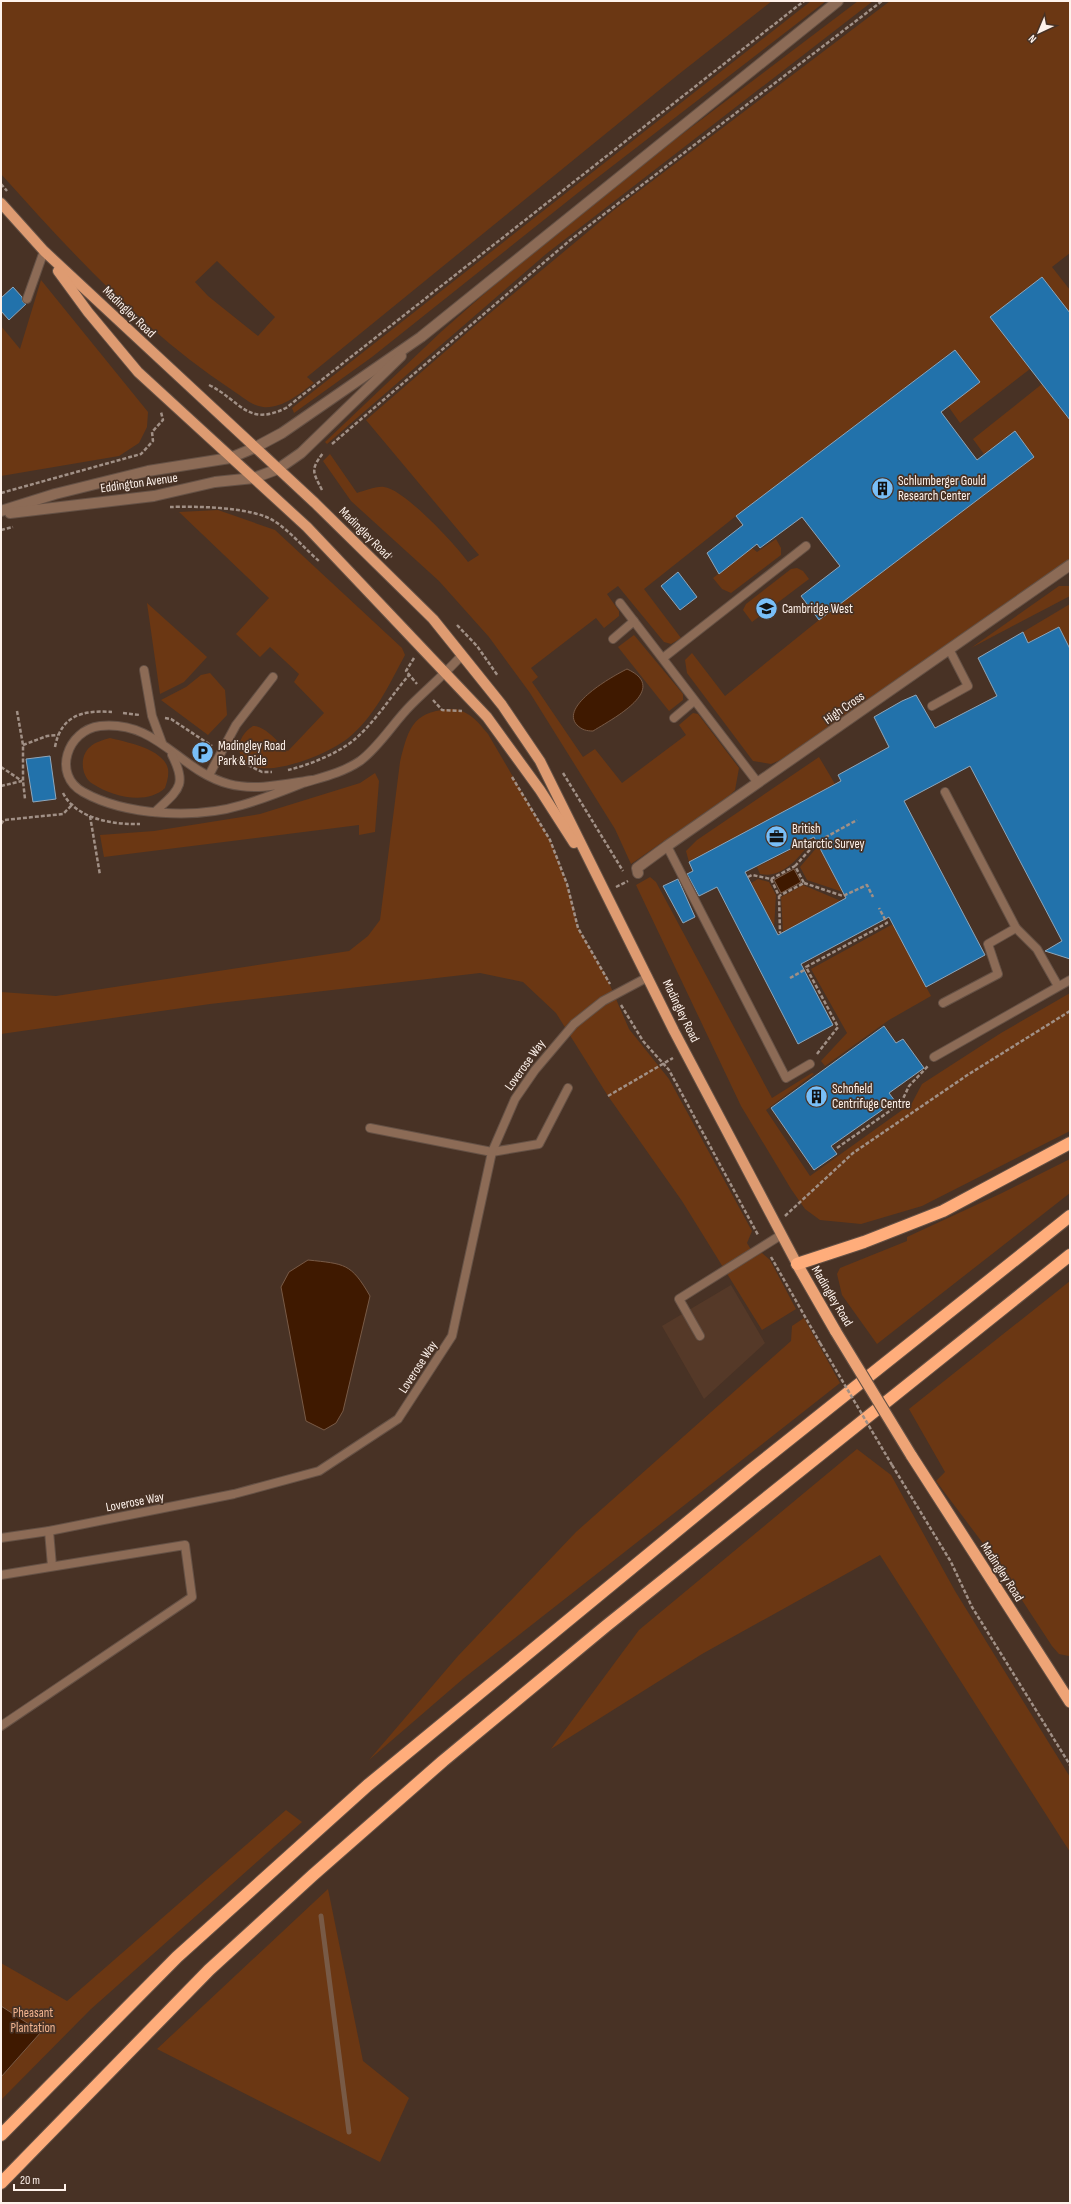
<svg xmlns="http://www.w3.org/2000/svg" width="1071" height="2204" viewBox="0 0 1071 2204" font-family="'Sofia Sans Condensed',sans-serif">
	<rect width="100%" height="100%" fill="#483225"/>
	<path fill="#553928" d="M731,1285L765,1343L704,1399L662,1326Z"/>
	<g fill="#6b3713" fill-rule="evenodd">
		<path d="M1,1H772L679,74L307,377L314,383C299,394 282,409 263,407C252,406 240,395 232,390C144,332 71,252 1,174ZM217,261L275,317L258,336L208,296L195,282Z"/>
		<path d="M811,1H826L584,188L372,357L294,413L292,408Z"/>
		<path d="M858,1H873L546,254L327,444L325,442L442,331L566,222Z"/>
		<path d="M890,1H1070V253L1052,267L1070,290V313L1042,277L991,317L1030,369L960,423L948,406L979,382L954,350L736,516L644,589L681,638L671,644L664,642L618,586L607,594L619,611V616L604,628L596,618L531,668L538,677L532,682L583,757L595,749L622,783L686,735L679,725L693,713L698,714L739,768L735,790L730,795L631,864L615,829L530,693L489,637L439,581L351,501L323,461L330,454L357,493C364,491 376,486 384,487C404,489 456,545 468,562L479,555L366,420L477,324L614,210Z"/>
		<path d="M41,280L148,412L147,427L139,443L119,456L1,476V326L20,349Z"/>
		<path d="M1042,384L1070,420V559L785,758L771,764L753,761L687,673L685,660L692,653L725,696L819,620L1034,457L1015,431L984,454L973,439Z"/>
		<path d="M218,510L275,530L402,648L405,655C389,685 374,718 347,739C329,753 284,771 261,768C235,766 232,739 253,726C266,726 278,743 288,751L324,713L294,682L299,674L270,647L260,657L236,634L269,598L179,512Z"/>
		<path d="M776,539L781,548V555L731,593L722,589L713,578L752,548L757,552Z"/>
		<path d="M797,568L803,571L809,579L752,622L743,610L746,604L791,569Z"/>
		<path d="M1059,586H1070V596L971,648Z"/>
		<path d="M147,603L207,657L184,682L160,694Z"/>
		<path d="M1070,604V649L1059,627L1028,643L1023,632Z"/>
		<path d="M634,635L683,694V700L669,711L618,647Z"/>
		<path d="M210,673L225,690L227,715L208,735L161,700L186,687L201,675Z"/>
		<path d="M456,709C471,713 478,722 488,734L550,840L567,884L578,928L606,976L629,1029L669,1079L752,1231L747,1243L753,1253H762L770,1260L796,1309L762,1330L682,1201L608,1096L556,1013L523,982L480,973L210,1004L1,1034V992L56,996L349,951L368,936L380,920L400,762C409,725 414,710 456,709Z"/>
		<path d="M110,738C126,742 164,749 168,769C169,775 167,782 165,788C147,805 113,797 93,784C81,777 79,756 90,747C95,742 103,740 110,738Z"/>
		<path d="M819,757L835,784L689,862L686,851L697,840Z"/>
		<path d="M375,773L379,781L375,832L359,835V825L104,857L100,835L154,831L260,814L360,783Z"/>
		<path d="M815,837C801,854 785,879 760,874L757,867Z"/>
		<path d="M818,846L843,892L807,880L800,867Z"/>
		<path d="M650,877L656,882L772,1098L812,1073L814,1074L766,1110L810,1176L912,1103L922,1084L1001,1033L1070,993V1131L922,1206L861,1224L820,1220L805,1209L791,1189L741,1106L636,885Z"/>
		<path d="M758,879L769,882L776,895L774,928L751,883Z"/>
		<path d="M803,885L841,901L783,932L781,897Z"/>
		<path d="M893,924L931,996L889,1020L825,1066L821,1061L847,1033L811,969Z"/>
		<path d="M1070,1159V1193L877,1344L842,1295L837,1274L840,1268L907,1241V1237L1002,1193Z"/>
		<path d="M1070,1281V1656H1069L1059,1654L1052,1646L997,1562L936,1481L945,1472L909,1409Z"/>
		<path d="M804,1318L840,1383L464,1678L369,1760L458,1656L576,1532L791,1341L792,1326Z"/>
		<path d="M857,1449L891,1475L955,1591L1070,1777V1852L880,1555L702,1654L551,1749L639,1630Z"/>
		<path d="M286,1810L302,1822L91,2009L1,2100V1963L67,2001Z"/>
		<path d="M328,1889L363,2061L409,2098L380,2162L157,2049Z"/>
	</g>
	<g fill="#3f1900" stroke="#785a46">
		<path d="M627,669C671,689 612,719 593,731C587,731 582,730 577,725C559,706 613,676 627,669Z"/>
		<path d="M794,869L801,882L781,893L774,880Z"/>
		<path d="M308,1260C345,1264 351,1263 370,1296L343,1411L336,1423L324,1430L306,1421L281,1287L289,1272Z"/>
		<path d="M1,2006L41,2032L1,2077Z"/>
	</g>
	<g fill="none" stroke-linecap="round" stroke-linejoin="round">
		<path stroke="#785a46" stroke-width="5" d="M321,1916L349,2132"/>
	</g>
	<g fill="#2272ab" stroke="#8fa6ba" fill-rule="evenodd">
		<path d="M1042,277L1070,313V420L990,317Z"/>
		<path d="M13,287L22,297L23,302L26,304L9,320L1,311V298Z"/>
		<path d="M955,350L980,382L941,412L977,460L1015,431L1034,457L819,620L801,596L840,566L802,517L760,548L757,544L719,574L707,553L743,525L736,516Z"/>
		<path d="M678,572L697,597L680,610L661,586Z"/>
		<path d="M1059,627L1070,649V959L1045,951L1062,941L970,766L904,801L985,955L926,987L889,917L801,964L833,1025L798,1044L717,887L699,896L687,874L693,871L689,862L841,781L838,775L889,747L874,717L902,701L916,695L935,728L997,696L978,658L1023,632L1028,643ZM814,837L846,898L778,935L745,872Z"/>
		<path d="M50,756L56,799L33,802L26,759Z"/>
		<path d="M678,879L695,917L683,923L663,886Z"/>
		<path d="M884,1026L896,1043L903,1039L924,1068L889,1093L895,1101L831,1146L837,1154L814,1170L771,1108Z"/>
	</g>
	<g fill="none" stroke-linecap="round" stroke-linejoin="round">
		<defs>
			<g id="service">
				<path d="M27,299L44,251"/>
				<path d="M620,603L758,783"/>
				<path d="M613,639L634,621"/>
				<path d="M663,658L806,546"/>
				<path d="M144,670L152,716L162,743"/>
				<path d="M932,706L968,686L949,649"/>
				<path d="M674,718L694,701"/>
				<path d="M209,775L236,725L273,677"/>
				<path d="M312,780C285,784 255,791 229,784C179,771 158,720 100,726C67,730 52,775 83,792C126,816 196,819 242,805C263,799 283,791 303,783C323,777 342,773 360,761C380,746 393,723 411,705C428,688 446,673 462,655"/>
				<path d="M945,792L1016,928L1037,949L1058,986"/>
				<path d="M155,812C178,790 188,786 172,755"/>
				<path d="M667,846L786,1078L810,1064"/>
				<path d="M943,1003L998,974L988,944L1016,928"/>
				<path d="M934,1057L1070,980"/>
				<path d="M370,1128L492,1152L539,1144L568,1088"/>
				<path d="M700,1336L679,1299L781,1235"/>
				<path d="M49,1531L52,1566"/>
				<path d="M1,1538L49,1531L234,1494L319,1471L398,1419L452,1336L492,1152L515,1099L535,1070L574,1024L603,1001L648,977"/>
				<path d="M1,1575L185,1545L192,1597L1,1726"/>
			</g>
			<g id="minor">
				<path d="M1,511L55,494L148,471L230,458L254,448L282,433L421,337L838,1"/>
				<path d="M10,513L154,496L215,482L254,478L278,469L301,453L401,356"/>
				<path d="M638,873L637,868L667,846L1070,565"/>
			</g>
			<g id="primary">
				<path d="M1,203L44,251L315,503L433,619L502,705L540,761L674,1031L797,1264"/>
				<path d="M58,271L88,312L138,372L307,527L487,717L540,790L574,843"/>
			</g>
			<g id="trunk">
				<path d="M797,1264L836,1332"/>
				<path d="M911,1455L1070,1702"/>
			</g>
			<g id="motorway">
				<path d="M797,1264L864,1242L943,1211L1070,1143"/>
				<path d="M1,2135L177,1957L368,1785L751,1470L1070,1216"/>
				<path d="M1,2183L209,1970L313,1875L443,1761L606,1626L1070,1255"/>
			</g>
		</defs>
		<use href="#service" stroke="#655145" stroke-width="10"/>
		<use href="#minor" stroke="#655145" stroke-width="12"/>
		<use href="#primary" stroke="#655145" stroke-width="12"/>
		<use href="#trunk" stroke="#655145" stroke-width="13"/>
		<use href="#motorway" stroke="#655145" stroke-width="14"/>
		<g stroke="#a19086" stroke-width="2.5" stroke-dasharray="4 2" stroke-linecap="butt">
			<path d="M1,184L7,191"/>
			<path d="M209,385C241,401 247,427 286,408L804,1"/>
			<path d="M332,444L569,241L882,1"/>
			<path d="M322,490C313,472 310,470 323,453"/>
			<path d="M1,493L141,454L153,441L152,432L163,420L161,412"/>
			<path d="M170,507C196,506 253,507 274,521C289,530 306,550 320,562"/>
			<path d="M1,530L13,527"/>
			<path d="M382,548L392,557"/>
			<path d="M457,625L477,646L498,676"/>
			<path d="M414,658L406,671L417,684"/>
			<path d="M433,700L442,710L462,711"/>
			<path d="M17,711L23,745V781L25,799"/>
			<path d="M123,713L140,715"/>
			<path d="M165,718L171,719L212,746"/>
			<path d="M23,745L47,736L58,735"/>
			<path d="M55,747C61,715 83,710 112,712"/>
			<path d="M232,757L262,772H272"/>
			<path d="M1,767L22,781"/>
			<path d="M288,770C309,765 339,753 355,739C376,721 391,696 409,675"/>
			<path d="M563,773L623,871"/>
			<path d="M512,777L550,840L567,884L578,928L610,984"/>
			<path d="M1,786L22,781"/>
			<path d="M63,793C76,819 114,825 140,824"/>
			<path d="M90,816L100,875"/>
			<path d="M1,824L4,820L63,814L73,804"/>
			<path d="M795,866L817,842L857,820"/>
			<path d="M748,877L752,875L771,879L779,896L780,933"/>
			<path d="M771,879L795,866L804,883L779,896"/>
			<path d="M804,883L843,896L867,885L873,897"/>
			<path d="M616,887L628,881"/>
			<path d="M790,978L806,969"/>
			<path d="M621,1005L643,1041L669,1070L758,1235"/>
			<path d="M817,1054L838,1027L806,967L887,923L879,908"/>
			<path d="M608,1096L673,1058"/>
			<path d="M837,1148L901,1103L909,1086L928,1066"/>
			<path d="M785,1216L853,1153L969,1074L1070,1011"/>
			<path d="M771,1257L820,1343"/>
			<path d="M892,1465L951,1562L972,1607L1070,1765"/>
		</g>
		<use href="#service" stroke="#8c6b56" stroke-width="8"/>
		<use href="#minor" stroke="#8c6b56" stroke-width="10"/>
		<use href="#primary" stroke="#de9b71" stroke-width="10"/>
		<use href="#trunk" stroke="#eea476" stroke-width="11"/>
		<use href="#motorway" stroke="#ffad7b" stroke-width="12"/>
		<defs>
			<path id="trunk-bridge" d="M836,1332L911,1455"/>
		</defs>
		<use href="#trunk-bridge" stroke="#655145" stroke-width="13" stroke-linecap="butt"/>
		<path stroke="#a19086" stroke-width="2.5" stroke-dasharray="4 2" stroke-linecap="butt" d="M820,1343L892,1465"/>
		<use href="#trunk-bridge" stroke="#eea476" stroke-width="11"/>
	</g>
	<defs>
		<symbol id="building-disc" viewBox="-11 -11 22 22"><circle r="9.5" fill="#79bff8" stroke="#483225"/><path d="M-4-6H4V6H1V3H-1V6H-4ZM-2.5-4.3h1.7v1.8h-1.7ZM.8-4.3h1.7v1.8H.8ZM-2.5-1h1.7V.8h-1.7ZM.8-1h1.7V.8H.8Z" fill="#111"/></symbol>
		<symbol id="university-disc" viewBox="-11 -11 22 22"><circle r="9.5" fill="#79bff8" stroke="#483225"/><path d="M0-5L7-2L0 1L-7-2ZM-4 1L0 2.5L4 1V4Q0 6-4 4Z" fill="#111"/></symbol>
		<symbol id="parking-disc" viewBox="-11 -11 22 22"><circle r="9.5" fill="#79bff8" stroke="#483225"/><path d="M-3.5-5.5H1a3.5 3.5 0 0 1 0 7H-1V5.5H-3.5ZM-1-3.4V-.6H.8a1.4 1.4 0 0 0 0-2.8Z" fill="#111"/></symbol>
		<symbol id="office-disc" viewBox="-11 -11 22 22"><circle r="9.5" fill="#79bff8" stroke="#483225"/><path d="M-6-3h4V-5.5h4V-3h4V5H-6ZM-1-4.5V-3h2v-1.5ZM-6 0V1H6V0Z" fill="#111"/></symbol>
	</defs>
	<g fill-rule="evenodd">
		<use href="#building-disc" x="870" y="476" width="25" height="25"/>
		<use href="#university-disc" x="754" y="596" width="25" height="25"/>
		<use href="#parking-disc" x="190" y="740" width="25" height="25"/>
		<use href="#office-disc" x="764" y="824" width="25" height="25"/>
		<use href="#building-disc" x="804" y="1084" width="25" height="25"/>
	</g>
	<g text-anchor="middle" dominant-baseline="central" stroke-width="3.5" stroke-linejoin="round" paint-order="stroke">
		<g font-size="13" fill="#fef2eb" stroke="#483225">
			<text transform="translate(129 312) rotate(44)">Madingley Road</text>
			<text transform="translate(139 483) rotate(-8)">Eddington Avenue</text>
			<text transform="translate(365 533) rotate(45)">Madingley Road</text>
			<text transform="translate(844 708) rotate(-35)">High Cross</text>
			<text transform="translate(681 1011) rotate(64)">Madingley Road</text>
			<text transform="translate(525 1065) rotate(-54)">Loverose Way</text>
			<text transform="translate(832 1296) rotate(59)">Madingley Road</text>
			<text transform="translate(418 1367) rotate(-57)">Loverose Way</text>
			<text transform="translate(135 1502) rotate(-11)">Loverose Way</text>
			<text transform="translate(1002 1572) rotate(57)">Madingley Road</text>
		</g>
		<g font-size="13" fill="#fef2eb" stroke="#483225" text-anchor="start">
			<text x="898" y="481">Schlumberger Gould<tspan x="898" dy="15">Research Center</tspan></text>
			<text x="782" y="609">Cambridge West</text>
			<text x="218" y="746">Madingley Road<tspan x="218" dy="15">Park &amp; Ride</tspan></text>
			<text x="792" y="829">British<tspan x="792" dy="15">Antarctic Survey</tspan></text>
			<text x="832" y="1089">Schofield<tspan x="832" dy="15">Centrifuge Centre</tspan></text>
		</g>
		<g font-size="13" fill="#f3b590" stroke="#483225">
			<text x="33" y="2013">Pheasant<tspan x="33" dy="15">Plantation</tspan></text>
		</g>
	</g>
	<rect width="1071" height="2204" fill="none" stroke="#fef2eb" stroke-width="4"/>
	<g transform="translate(1039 32) rotate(224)" stroke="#483225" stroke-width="3" paint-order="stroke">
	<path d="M0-3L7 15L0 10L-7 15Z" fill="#fef2eb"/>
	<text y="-6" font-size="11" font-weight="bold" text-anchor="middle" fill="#fef2eb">N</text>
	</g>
	<path d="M14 2184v6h51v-6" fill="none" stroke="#fef2eb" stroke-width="2"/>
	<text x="20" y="2184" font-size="12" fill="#fef2eb" stroke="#483225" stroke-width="3" paint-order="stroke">20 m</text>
</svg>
